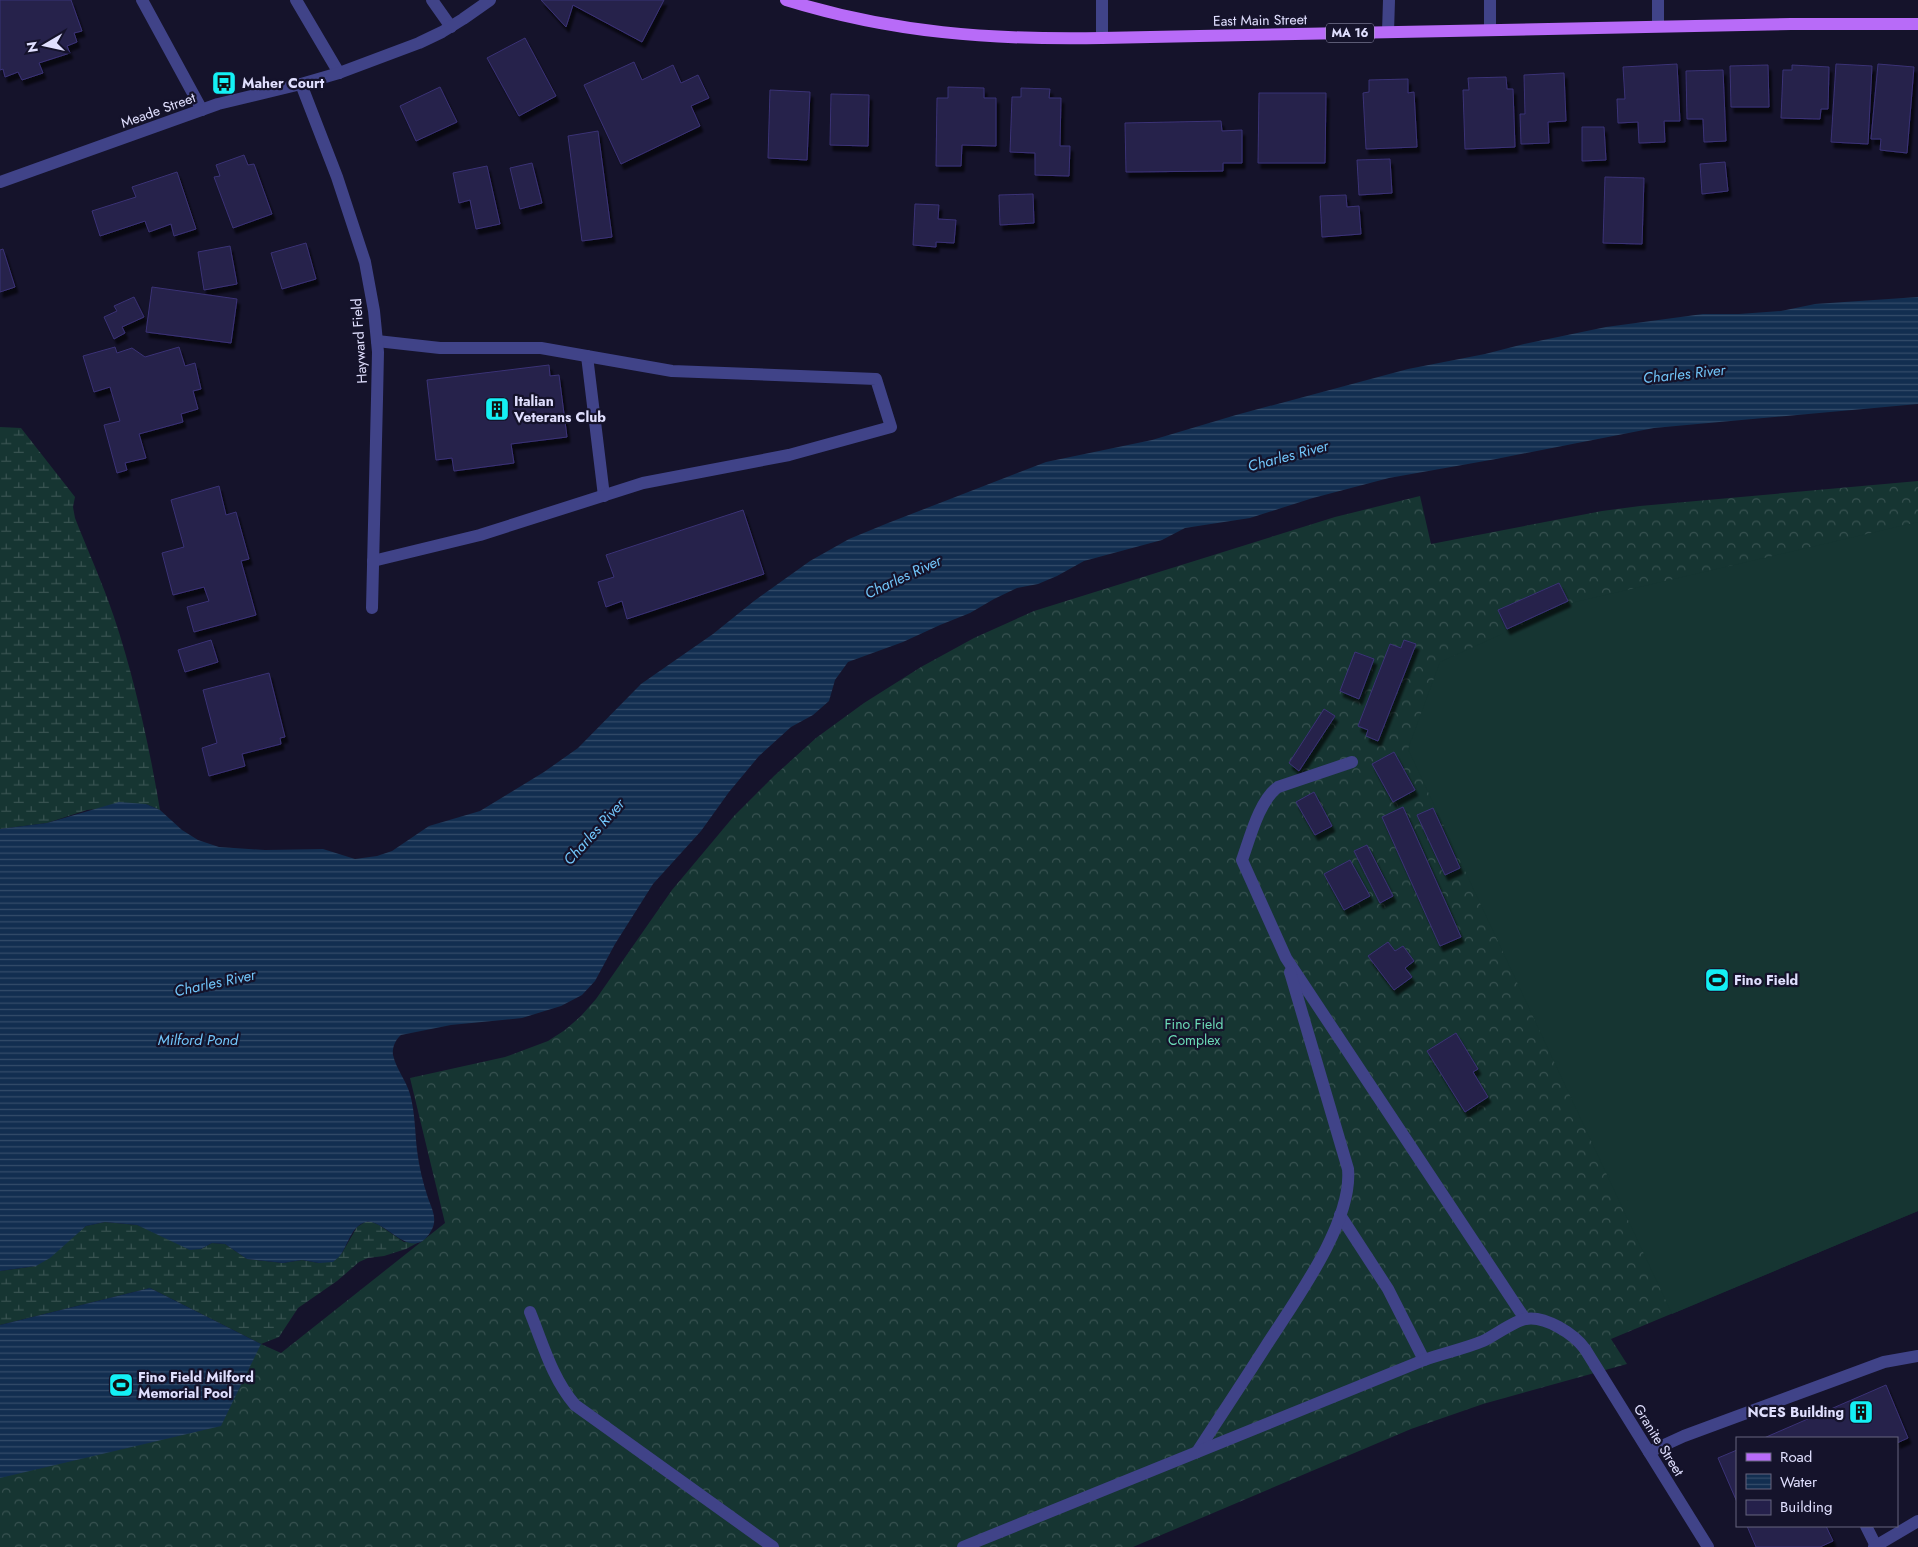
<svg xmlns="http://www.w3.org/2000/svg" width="1918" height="1547" viewBox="0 0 1918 1547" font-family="Jost,sans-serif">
	<defs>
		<pattern id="forest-crowns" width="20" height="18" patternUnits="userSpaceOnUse" patternTransform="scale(1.25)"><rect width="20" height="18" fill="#163532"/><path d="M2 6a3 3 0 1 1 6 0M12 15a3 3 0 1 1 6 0" fill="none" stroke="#385251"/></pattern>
		<pattern id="wetland-marsh" width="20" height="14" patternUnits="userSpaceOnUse" patternTransform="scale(1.25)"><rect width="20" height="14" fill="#163532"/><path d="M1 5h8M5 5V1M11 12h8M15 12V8" fill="none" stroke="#385251"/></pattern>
		<pattern id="water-rules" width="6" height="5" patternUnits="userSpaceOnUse" patternTransform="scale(1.25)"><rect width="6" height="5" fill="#122e50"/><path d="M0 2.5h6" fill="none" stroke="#344c6a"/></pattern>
		<filter id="shadow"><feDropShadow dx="3" dy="5.5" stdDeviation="1" flood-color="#0009"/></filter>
	</defs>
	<rect width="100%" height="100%" fill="#15132b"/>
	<path fill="url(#forest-crowns)" d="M1918,481V1211L1611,1339L1627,1364L1483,1404L1411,1429L1133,1547H0V1325L261,1344L281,1353L445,1223L410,1078L505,1057L548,1041L565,1030L581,1016L596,999L672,890L734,816L774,776L816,738L864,703L921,667L974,638L1034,611L1335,517L1420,496L1431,544L1602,511L1640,506Z"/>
	<g fill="url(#wetland-marsh)">
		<path d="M0,427L21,428L75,497L73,507L75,518C88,551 103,584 114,617C135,680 149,745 160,810L146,804L87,810L47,823L0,829Z"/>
		<path d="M105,1222L137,1225L201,1249L212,1243L225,1244L247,1259L283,1263L302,1260L319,1263L342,1253L357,1227L365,1222H372L379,1225L404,1242L421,1241L406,1249L384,1256L368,1258L359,1262L337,1281L298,1308L279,1337L261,1344L150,1288L0,1325V1271L36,1266L86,1226Z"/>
	</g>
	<path fill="#163532" d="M1918,522V1211L1672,1314L1408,749L1440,662L1571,603Z"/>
	<g fill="url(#water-rules)">
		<path d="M1918,297V404L1654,428L1496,459L1389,478L1313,498L1250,518L1185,528L1162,540L1084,561L1057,576L1038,584L1017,588L994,599L970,613L940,625L903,642L848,662L835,680L829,701L813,715L791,727L759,756L729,792L701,831L653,884L615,944L595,981L582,995L561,1006L522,1018L451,1025L401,1035C395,1040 392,1048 393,1055C396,1069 406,1080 410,1094C415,1112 415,1132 417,1150C419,1167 423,1183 428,1198C432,1209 438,1220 431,1231C412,1265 385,1218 366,1222C353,1225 349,1241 343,1251C341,1255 337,1259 333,1262L319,1263L302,1260L283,1263L247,1259L225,1244L212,1243L201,1249L190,1250L137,1225L105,1222L86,1226L50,1258L36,1266L0,1271V829L47,823L119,802L146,804L160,810L182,830L198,840L219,847L265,850L323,849L355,859L377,856L392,851L429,826L480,811L544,772L578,748L641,684L713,634L754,601L810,561L849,539L888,523L1046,462L1152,440L1236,415L1408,369L1485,354L1524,344L1606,327L1703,314H1739L1781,311L1815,304Z"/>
		<path d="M150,1288L261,1344L221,1426L0,1478V1325Z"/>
	</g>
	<g fill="#25204b" stroke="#3b3376" filter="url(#shadow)">
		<path d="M0,0H71L82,31L74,33L77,42L67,46L70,53L39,63L43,73L22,80L18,72L5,77L3,69L0,70Z"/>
		<path d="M541,0H664L642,42L573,5L566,27Z"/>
		<path d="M525,38L556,96L519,116L487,58Z"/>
		<path d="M634,62L642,80L673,65L681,83L698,75L709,98L691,106L700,126L621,164L584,85Z"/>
		<path d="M1677,64L1680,121H1664L1665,142L1639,143L1638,122L1618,123L1617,99H1625L1623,67Z"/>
		<path d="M1836,64L1872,66L1868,144L1831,142Z"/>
		<path d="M1878,64L1914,67L1907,153L1880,150L1881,139H1871Z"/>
		<path d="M1768,65L1769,107H1731L1730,66Z"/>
		<path d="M1792,65L1829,67L1828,109H1821L1820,119L1781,118L1783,70H1792Z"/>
		<path d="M1723,70L1726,141L1704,142L1703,119H1687L1686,71Z"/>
		<path d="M1564,73L1566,121L1548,122L1549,143L1521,144L1520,114H1525L1524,75Z"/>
		<path d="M1506,77L1507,89H1513L1515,147L1465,149L1463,90H1469L1468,78Z"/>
		<path d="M1408,79V93L1414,92L1417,147L1366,149L1363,93L1369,92V80Z"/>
		<path d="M440,87L457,122L416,141L400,106Z"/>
		<path d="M948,87L984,88V98H996V146L962,145L961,166H936L937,98H948Z"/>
		<path d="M1021,88L1050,89L1049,98H1061L1060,146H1070L1069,176L1035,175V153L1010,152L1012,97H1021Z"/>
		<path d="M770,90L810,92L807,160L768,158Z"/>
		<path d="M1259,93H1326L1325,163H1258Z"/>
		<path d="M831,94L869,95L868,146L830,145Z"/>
		<path d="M1221,121L1222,131L1242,130V163H1223V171L1126,172L1125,123Z"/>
		<path d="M1582,127H1604L1606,160L1582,161Z"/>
		<path d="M598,131L612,237L582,241L568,136Z"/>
		<path d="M244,155L248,165L254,164L272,214L233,228L214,177L220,176L216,165Z"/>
		<path d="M1390,159L1392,193L1359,195L1357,160Z"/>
		<path d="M1725,162L1728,191L1702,194L1700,164Z"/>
		<path d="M532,163L542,203L520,209L510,168Z"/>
		<path d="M487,166L500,224L476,229L470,200L459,203L453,173Z"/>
		<path d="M177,172L196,229L174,236L171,224L149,232L145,221L100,236L92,211L136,197L132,187Z"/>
		<path d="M1605,177L1644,178L1642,244L1603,243Z"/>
		<path d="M1033,194L1034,223L1000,225L999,195Z"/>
		<path d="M1346,195L1347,207L1359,206L1361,234L1322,237L1320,196Z"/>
		<path d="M915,204L939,205L938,219L956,220L954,243L936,242V247L913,245Z"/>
		<path d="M306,243L316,279L282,289L271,253Z"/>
		<path d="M230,246L237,284L204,290L198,252Z"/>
		<path d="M3,249L15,287L0,292V250Z"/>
		<path d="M152,287L237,299L231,343L146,332Z"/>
		<path d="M134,297L144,317L122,327L125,333L114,339L104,317L117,311L114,306Z"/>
		<path d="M115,347L117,353L132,348L145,357L179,347L185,366L195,363L201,389L193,391L198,409L181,414L183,422L139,434L146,458L125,463L127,470L117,473L104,425L120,421L110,387L94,392L83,356Z"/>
		<path d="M549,365L550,376L559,375L567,437L511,444L514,463L454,471L452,458L436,460L427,380Z"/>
		<path d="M219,486L226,515L236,512L249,559L241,561L256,615L194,632L187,607L209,601L204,587L173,595L162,553L184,547L171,500Z"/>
		<path d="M743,510L764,574L627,619L622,601L606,607L598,582L614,577L606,555Z"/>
		<path d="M1559,583L1568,601L1507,629L1498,610Z"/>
		<path d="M211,640L218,662L185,672L178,650Z"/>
		<path d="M1404,640L1416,644L1378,741L1366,736L1368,730L1358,726L1390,644L1401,648Z"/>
		<path d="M1355,652L1374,659L1359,699L1340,691Z"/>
		<path d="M269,673L285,737L280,738L281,744L242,754L245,766L209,776L202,748L217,743L203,690Z"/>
		<path d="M1324,709L1335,716L1299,771L1289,763Z"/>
		<path d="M1394,752L1415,790L1393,802L1372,764Z"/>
		<path d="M1314,792L1332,826L1315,835L1296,802Z"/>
		<path d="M1403,807L1461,937L1440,946L1382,817Z"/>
		<path d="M1433,808L1460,868L1445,875L1417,815Z"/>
		<path d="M1367,845L1393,896L1380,903L1354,851Z"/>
		<path d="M1350,860L1370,896L1344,910L1324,874Z"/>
		<path d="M1388,942L1395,951L1403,946L1414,961L1405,968L1412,977L1394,990L1368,956Z"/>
		<path d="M1456,1033L1478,1069L1473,1072L1488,1097L1465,1112L1427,1051Z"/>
		<path d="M1886,1385L1908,1438L1897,1443V1438H1764Z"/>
		<path d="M1737,1450V1502L1718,1458Z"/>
		<path d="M1747,1526H1826L1833,1541L1820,1547H1756Z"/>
	</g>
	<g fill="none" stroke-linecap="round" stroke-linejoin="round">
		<g stroke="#404388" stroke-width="12">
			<path d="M296,0L339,73"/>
			<path d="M432,0L451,27"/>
			<path d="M1490,0V30"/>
			<path d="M1388,32L1389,0"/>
			<path d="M587,356L604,496"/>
			<path d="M373,561L480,535L643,483L789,455L891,427L876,379L672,371L541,348H440L377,341"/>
			<path d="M1352,762L1278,787C1259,801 1250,838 1242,860L1286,958L1525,1319"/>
			<path d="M1340,1215L1388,1289L1424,1360"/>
			<path d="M530,1312C543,1344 552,1378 575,1405L773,1547"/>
			<path d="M1197,1452C1220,1417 1243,1382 1266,1346C1294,1302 1353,1223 1348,1169L1290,972"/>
			<path d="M1649,1452L1684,1436L1884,1362L1918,1356"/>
			<path d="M1866,1526L1876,1546"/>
			<path d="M963,1547L1424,1360C1443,1353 1464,1349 1483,1341C1494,1336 1514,1321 1525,1319C1545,1315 1574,1334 1585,1349"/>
			<path d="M1874,1547L1918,1521"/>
		</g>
		<g stroke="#404388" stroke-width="12">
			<path d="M142,0L202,110"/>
			<path d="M1102,0V38"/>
			<path d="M1658,26V0"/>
			<path d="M301,84L337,177L365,262L374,311L378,352L377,399L372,608"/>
			<path d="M0,182L218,104L301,84L339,73L419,43L442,32L463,19L490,0"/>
			<path d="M1585,1349L1708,1547"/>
		</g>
		<path stroke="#b86bf8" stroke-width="12" d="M786,0C893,33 991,40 1102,38L1791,24H1918"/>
	</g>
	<defs>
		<symbol id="bus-square" viewBox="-11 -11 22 22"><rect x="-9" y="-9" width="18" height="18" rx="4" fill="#14f0f4" stroke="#15132b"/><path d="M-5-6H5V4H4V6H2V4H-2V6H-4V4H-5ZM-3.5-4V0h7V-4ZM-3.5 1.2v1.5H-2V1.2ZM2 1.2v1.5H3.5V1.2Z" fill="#111"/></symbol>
		<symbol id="building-square" viewBox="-11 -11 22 22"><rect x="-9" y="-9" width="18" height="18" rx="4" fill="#14f0f4" stroke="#15132b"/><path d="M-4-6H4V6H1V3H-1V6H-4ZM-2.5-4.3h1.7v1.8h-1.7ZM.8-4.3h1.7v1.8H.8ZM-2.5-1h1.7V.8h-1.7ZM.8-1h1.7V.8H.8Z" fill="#111"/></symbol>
		<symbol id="stadium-square" viewBox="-11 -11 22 22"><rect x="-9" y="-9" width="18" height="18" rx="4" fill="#14f0f4" stroke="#15132b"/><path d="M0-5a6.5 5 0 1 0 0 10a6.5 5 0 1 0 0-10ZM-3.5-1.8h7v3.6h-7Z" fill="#111"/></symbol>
	</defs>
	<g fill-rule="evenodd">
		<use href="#bus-square" x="210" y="69" width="28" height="28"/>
		<use href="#building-square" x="483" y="395" width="28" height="28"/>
		<use href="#stadium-square" x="1703" y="966" width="28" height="28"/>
		<use href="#stadium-square" x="107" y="1371" width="28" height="28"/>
		<use href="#building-square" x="1847" y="1398" width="28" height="28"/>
	</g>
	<g text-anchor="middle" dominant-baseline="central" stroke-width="4.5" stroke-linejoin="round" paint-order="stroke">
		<rect fill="#15132b" stroke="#a3a2bf" stroke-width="1" x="1326" y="23.5" width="48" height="19" rx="4"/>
		<g font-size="12" font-weight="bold" fill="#e0dffe">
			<text x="1350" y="33">MA 16</text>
		</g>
		<g font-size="14" fill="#e0dffe" stroke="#15132b">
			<text transform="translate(1260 20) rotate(-1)">East Main Street</text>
			<text transform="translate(158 110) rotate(-20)">Meade Street</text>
			<text transform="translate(359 341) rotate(-94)">Hayward Field</text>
			<text transform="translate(1659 1440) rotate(58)">Granite Street</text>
		</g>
		<g font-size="14" font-weight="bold" fill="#e0dffe" stroke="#15132b" text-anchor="start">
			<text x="242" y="83">Maher Court</text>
			<text x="514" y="401">Italian<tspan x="514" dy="16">Veterans Club</tspan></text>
			<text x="1734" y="980">Fino Field</text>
			<text x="138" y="1377">Fino Field Milford<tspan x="138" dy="16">Memorial Pool</tspan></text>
			<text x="1844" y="1412" text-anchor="end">NCES Building</text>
		</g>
		<g font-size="14" fill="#6cdcb7" stroke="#15132b">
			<text x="1194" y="1024">Fino Field<tspan x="1194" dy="16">Complex</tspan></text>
		</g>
		<g font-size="15" font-style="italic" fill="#71c5f9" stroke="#15132b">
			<text transform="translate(1684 374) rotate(-6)">Charles River</text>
			<text transform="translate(1288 456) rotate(-15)">Charles River</text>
			<text transform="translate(903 577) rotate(-25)">Charles River</text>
			<text transform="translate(594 832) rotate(-48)">Charles River</text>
			<text transform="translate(215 983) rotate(-12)">Charles River</text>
			<text x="198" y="1040">Milford Pond</text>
		</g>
	</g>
	<rect x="1736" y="1437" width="162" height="90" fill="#15132b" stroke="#66657f"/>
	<rect x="1746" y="1453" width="25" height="8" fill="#b86bf8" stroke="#66657f"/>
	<text x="1780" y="1462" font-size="15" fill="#e0dffe">Road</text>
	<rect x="1746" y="1474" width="25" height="15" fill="url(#water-rules)" stroke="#66657f"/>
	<text x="1780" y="1487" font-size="15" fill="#e0dffe">Water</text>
	<rect x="1746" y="1500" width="25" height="15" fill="#25204b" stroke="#66657f"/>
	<text x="1780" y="1512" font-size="15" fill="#e0dffe">Building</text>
	<g transform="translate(45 45) rotate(261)" stroke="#15132b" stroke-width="4" paint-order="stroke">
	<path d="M0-4L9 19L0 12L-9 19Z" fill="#e0dffe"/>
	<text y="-8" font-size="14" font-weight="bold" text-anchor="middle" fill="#e0dffe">N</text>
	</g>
</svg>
